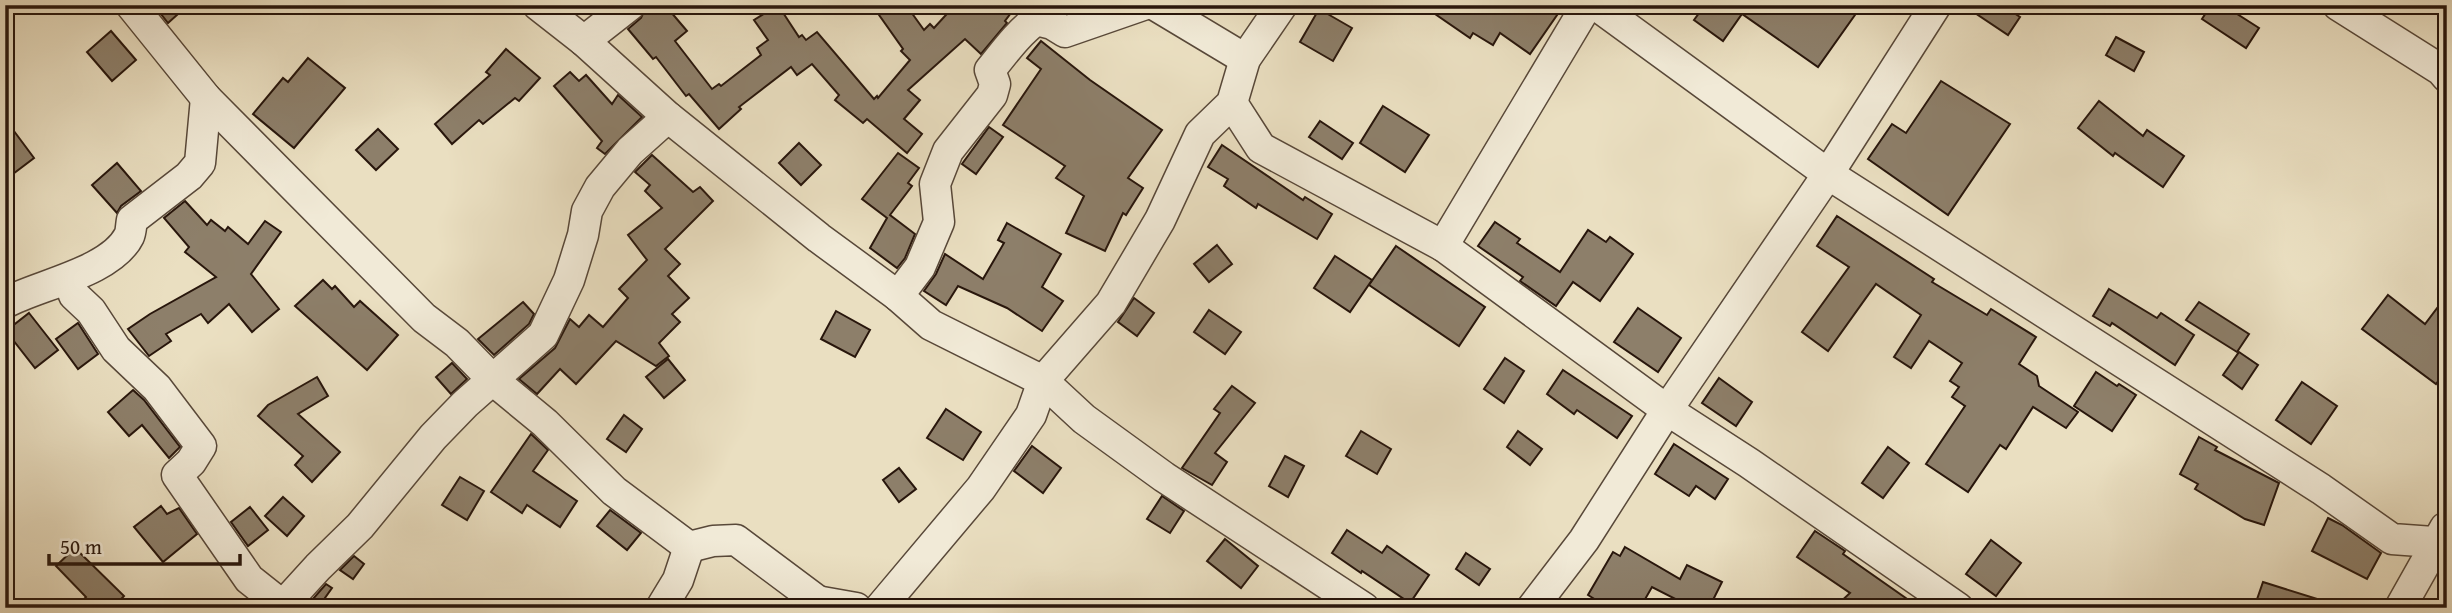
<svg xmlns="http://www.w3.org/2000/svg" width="2452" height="613" viewBox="0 0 2452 613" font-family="'Gentium Book Plus',serif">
	<rect width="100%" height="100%" fill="#eadfc1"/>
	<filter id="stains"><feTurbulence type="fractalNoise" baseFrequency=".00286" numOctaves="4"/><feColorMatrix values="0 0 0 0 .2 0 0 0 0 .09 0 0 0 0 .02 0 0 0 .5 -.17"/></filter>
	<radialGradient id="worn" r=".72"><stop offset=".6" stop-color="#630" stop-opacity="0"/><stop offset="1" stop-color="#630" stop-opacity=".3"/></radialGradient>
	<g fill="#8d7f6a" stroke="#28160c" stroke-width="2">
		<path d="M154,5H188L168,23Z"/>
		<path d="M647,5H665L687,31L675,41L712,89L719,84L721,86L761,55L757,48L768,40L754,20L778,5L799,37L802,35L806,40L817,32L874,99L877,96L878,98L910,60L901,51L903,49L872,5H906L924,30L930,24L934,28L955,5H1017L1005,21L1007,23L981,54L965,39L908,90L920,100L904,119L922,134L907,153L867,119L863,123L835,100L839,95L812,64L797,75L791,67L739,107L741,109L719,129L689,94L686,96L656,57L653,59L628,29L641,18Z"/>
		<path d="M1422,5H1564L1530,54L1500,33L1493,45L1473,33L1470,38Z"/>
		<path d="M1705,5H1862L1818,67L1742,14L1723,41L1694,20Z"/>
		<path d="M1963,5H2002L2020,17L2008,35Z"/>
		<path d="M2211,5H2223L2259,28L2246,48L2202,19Z"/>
		<path d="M1319,9L1352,28L1333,61L1300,42Z"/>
		<path d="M111,31L136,60L112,81L87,52Z"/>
		<path d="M2116,37L2144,52L2134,71L2106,55Z"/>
		<path d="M1041,41L1090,80L1162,130L1128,178L1143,188L1126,215L1123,213L1105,251L1066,233L1084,196L1056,178L1065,166L1003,125L1041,69L1027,58Z"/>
		<path d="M506,49L540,78L519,101L515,98L483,124L479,120L452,144L435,124L490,75L486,72Z"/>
		<path d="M308,58L345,88L294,148L253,114L283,78L288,82Z"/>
		<path d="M570,72L579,81L586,75L612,104L618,95L642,117L605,154L597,148L602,141L554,86Z"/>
		<path d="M1941,81L2010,124L1948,215L1868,159L1892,124L1906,133Z"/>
		<path d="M2099,101L2143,136L2147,130L2184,156L2163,187L2115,153L2113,156L2078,128Z"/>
		<path d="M1383,106L1429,135L1405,172L1360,143Z"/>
		<path d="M5,119L34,158L5,180Z"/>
		<path d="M1320,121L1353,143L1342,159L1309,137Z"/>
		<path d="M989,127L1003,137L976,174L962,164Z"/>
		<path d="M378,129L398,149L376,170L356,150Z"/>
		<path d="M799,143L821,165L801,185L779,163Z"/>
		<path d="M1222,145L1303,200L1305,197L1332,214L1317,239L1258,204L1256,208L1224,186L1228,179L1208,167Z"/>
		<path d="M898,153L919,168L908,183L912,186L890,215L915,234L905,258L897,268L870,248L887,218L862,199Z"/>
		<path d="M652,155L693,192L700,187L713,201L665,249L680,264L668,276L689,298L672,314L680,322L659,343L669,356L656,366L616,341L576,384L560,369L537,394L519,379L555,348L570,319L579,327L589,315L603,327L628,298L619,289L647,260L628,235L662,208L645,191L650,185L635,172Z"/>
		<path d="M117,163L141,191L121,206L117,213L92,185Z"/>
		<path d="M185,201L207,225L211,220L225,231L228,227L248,244L265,221L281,232L251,274L279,309L252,332L229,304L208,323L201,314L166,334L171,341L149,356L128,329L150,314L216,277L185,252L189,247L164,218Z"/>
		<path d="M1837,216L1934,279L1932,282L1987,315L1991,309L2036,337L2019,364L2037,376L2039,386L2078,412L2066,428L2033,407L2006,449L2000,445L1968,492L1926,464L1965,406L1952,397L1959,387L1950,381L1962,363L1929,341L1911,368L1894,357L1921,315L1876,284L1828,351L1802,332L1849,267L1817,246Z"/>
		<path d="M1495,222L1520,239L1517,243L1560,272L1588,230L1606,242L1610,237L1633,254L1600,301L1573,282L1556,306L1520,281L1523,277L1478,246Z"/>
		<path d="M1007,223L1061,254L1042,287L1063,301L1042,331L1007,308L958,286L946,305L924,291L936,274L945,254L983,279L1004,243L998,240Z"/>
		<path d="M1217,245L1232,264L1209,282L1194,264Z"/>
		<path d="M1396,246L1485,307L1459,346L1369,285Z"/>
		<path d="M1335,256L1372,280L1350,312L1314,288Z"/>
		<path d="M323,280L332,289L335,286L354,307L360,301L398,335L367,370L295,306Z"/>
		<path d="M2109,289L2157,318L2161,313L2194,335L2175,365L2112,323L2110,326L2093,316Z"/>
		<path d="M2388,295L2425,324L2447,295V369L2436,384L2362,329Z"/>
		<path d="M1134,298L1154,313L1137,336L1118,322Z"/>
		<path d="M523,302L534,314L529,324L494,355L478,339Z"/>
		<path d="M2199,302L2249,334L2237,352L2186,320Z"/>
		<path d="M1638,308L1681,338L1658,372L1614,342Z"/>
		<path d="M1209,310L1241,332L1225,354L1194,332Z"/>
		<path d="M836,311L870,330L855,357L821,339Z"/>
		<path d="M29,313L58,350L35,368L6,331Z"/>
		<path d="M78,323L98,354L78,369L56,339Z"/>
		<path d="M2239,352L2258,365L2242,389L2223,375Z"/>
		<path d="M1505,358L1524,371L1504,403L1484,389Z"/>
		<path d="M668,359L685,380L664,398L646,377Z"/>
		<path d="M452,363L467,379L451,394L436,377Z"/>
		<path d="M1563,370L1632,416L1617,438L1577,410L1574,414L1547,394Z"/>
		<path d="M2096,372L2117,386L2119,384L2136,395L2112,431L2074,406Z"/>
		<path d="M317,377L328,396L298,414L340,452L312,482L295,465L303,456L258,416L268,405Z"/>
		<path d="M1719,378L1752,402L1736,426L1702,403Z"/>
		<path d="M2302,382L2337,406L2311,444L2276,420Z"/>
		<path d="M1232,386L1255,403L1215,453L1227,462L1212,485L1182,468L1220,413L1214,409Z"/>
		<path d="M133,390L144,400L180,447L169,458L142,425L129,436L108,412Z"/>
		<path d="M946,409L981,432L963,460L927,438Z"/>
		<path d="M624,415L642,429L626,452L607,439Z"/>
		<path d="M1361,431L1391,449L1377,474L1346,456Z"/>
		<path d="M1518,431L1542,449L1530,465L1507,447Z"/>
		<path d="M531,434L548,450L533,471L577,501L560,527L527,505L522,513L491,492Z"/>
		<path d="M2199,437L2217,447L2215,450L2279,483L2264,525L2245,519L2195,489L2198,484L2180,474Z"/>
		<path d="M1674,444L1728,479L1715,499L1696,486L1689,496L1655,474Z"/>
		<path d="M1032,446L1061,468L1043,493L1014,471Z"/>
		<path d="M1888,447L1909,463L1883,498L1862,483Z"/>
		<path d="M1285,456L1304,466L1288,497L1269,486Z"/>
		<path d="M899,468L916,489L899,502L883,480Z"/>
		<path d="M460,477L484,491L467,520L442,505Z"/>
		<path d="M1162,496L1184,511L1170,533L1147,519Z"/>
		<path d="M283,497L304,516L287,536L265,516Z"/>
		<path d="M161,506L167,514L179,508L197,534L163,562L134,527Z"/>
		<path d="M250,507L268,530L248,546L231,522Z"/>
		<path d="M610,510L641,533L627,550L597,526Z"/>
		<path d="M2328,518L2342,525L2381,553L2367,579L2312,551Z"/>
		<path d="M1347,530L1382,553L1387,546L1429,575L1410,603L1362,571L1361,573L1332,553Z"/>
		<path d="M1815,531L1845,551L1843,554L1920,608H1834L1850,593L1797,557Z"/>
		<path d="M1225,539L1258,566L1241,588L1207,561Z"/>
		<path d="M1991,540L2021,563L1996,596L1966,574Z"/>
		<path d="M1625,547L1680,579L1687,565L1722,582L1709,608H1693L1652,587L1640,608H1609L1588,595L1613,552L1620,556Z"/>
		<path d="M75,548L124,596L113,608H76L86,597L56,566Z"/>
		<path d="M1466,553L1490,569L1479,585L1456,569Z"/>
		<path d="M354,556L364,564L353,579L340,570Z"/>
		<path d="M2263,582L2330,603L2329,608H2254Z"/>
		<path d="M326,584L332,588L320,605L323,608H305Z"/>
	</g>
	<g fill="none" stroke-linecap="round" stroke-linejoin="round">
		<defs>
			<g id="minor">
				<path d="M131,5L206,98L424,318L457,343L494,381L545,423L614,491L689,547L713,541L736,540L827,608"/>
				<path d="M538,5L584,41L668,117L819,238L898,296L931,325L1043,381L1084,419L1164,477L1364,608"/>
				<path d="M1155,5L1245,59"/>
				<path d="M1596,5L1828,174L2321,489L2392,539L2447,543"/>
				<path d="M2338,5L2441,70L2447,77"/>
				<path d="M584,41L630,5"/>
				<path d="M1232,103L1261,148L1443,246L1667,410L1749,463L1958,608"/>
				<path d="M1443,246L1587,5"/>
				<path d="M69,279L74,295L91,311L116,349L157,388L201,446L191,462L177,475L249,579L278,602L287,601"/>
				<path d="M898,296L920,267L939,222L935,184L948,151L992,95L995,84L990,70C1004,53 1018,33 1036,20L1052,24L1065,32L1143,5"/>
				<path d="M5,303C38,285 111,272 129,236C131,232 131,225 132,220L189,176L200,163L206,98"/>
				<path d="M287,601L318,567L360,526L433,437L465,404L543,335L569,280L583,235L587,211L600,187L630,151L668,117"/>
				<path d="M822,602L856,608"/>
				<path d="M661,608L678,580L689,547"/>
				<path d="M880,608L981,488L1031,415L1043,381L1111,303L1160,220L1200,134L1232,103L1245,59L1282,5"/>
				<path d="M1532,608L1584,540L1667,410L1828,174L1936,5"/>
				<path d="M2400,608L2445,528"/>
			</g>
		</defs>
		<use href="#minor" stroke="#584839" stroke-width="33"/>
		<use href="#minor" stroke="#f1ead7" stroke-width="30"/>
	</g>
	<rect width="2452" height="613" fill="none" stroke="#eadfc1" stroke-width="28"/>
	<rect x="7" y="7" width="2438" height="599" fill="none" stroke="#28160c" stroke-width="3.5"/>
	<rect x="14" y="14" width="2424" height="585" fill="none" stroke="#28160c" stroke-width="2"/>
	<path d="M49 554v10h191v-10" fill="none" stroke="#28160c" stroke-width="3.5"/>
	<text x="60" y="554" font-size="21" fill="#28160c" stroke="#f1ead7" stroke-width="5" paint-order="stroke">50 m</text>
	<rect width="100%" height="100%" filter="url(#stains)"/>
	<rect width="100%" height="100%" fill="url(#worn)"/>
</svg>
